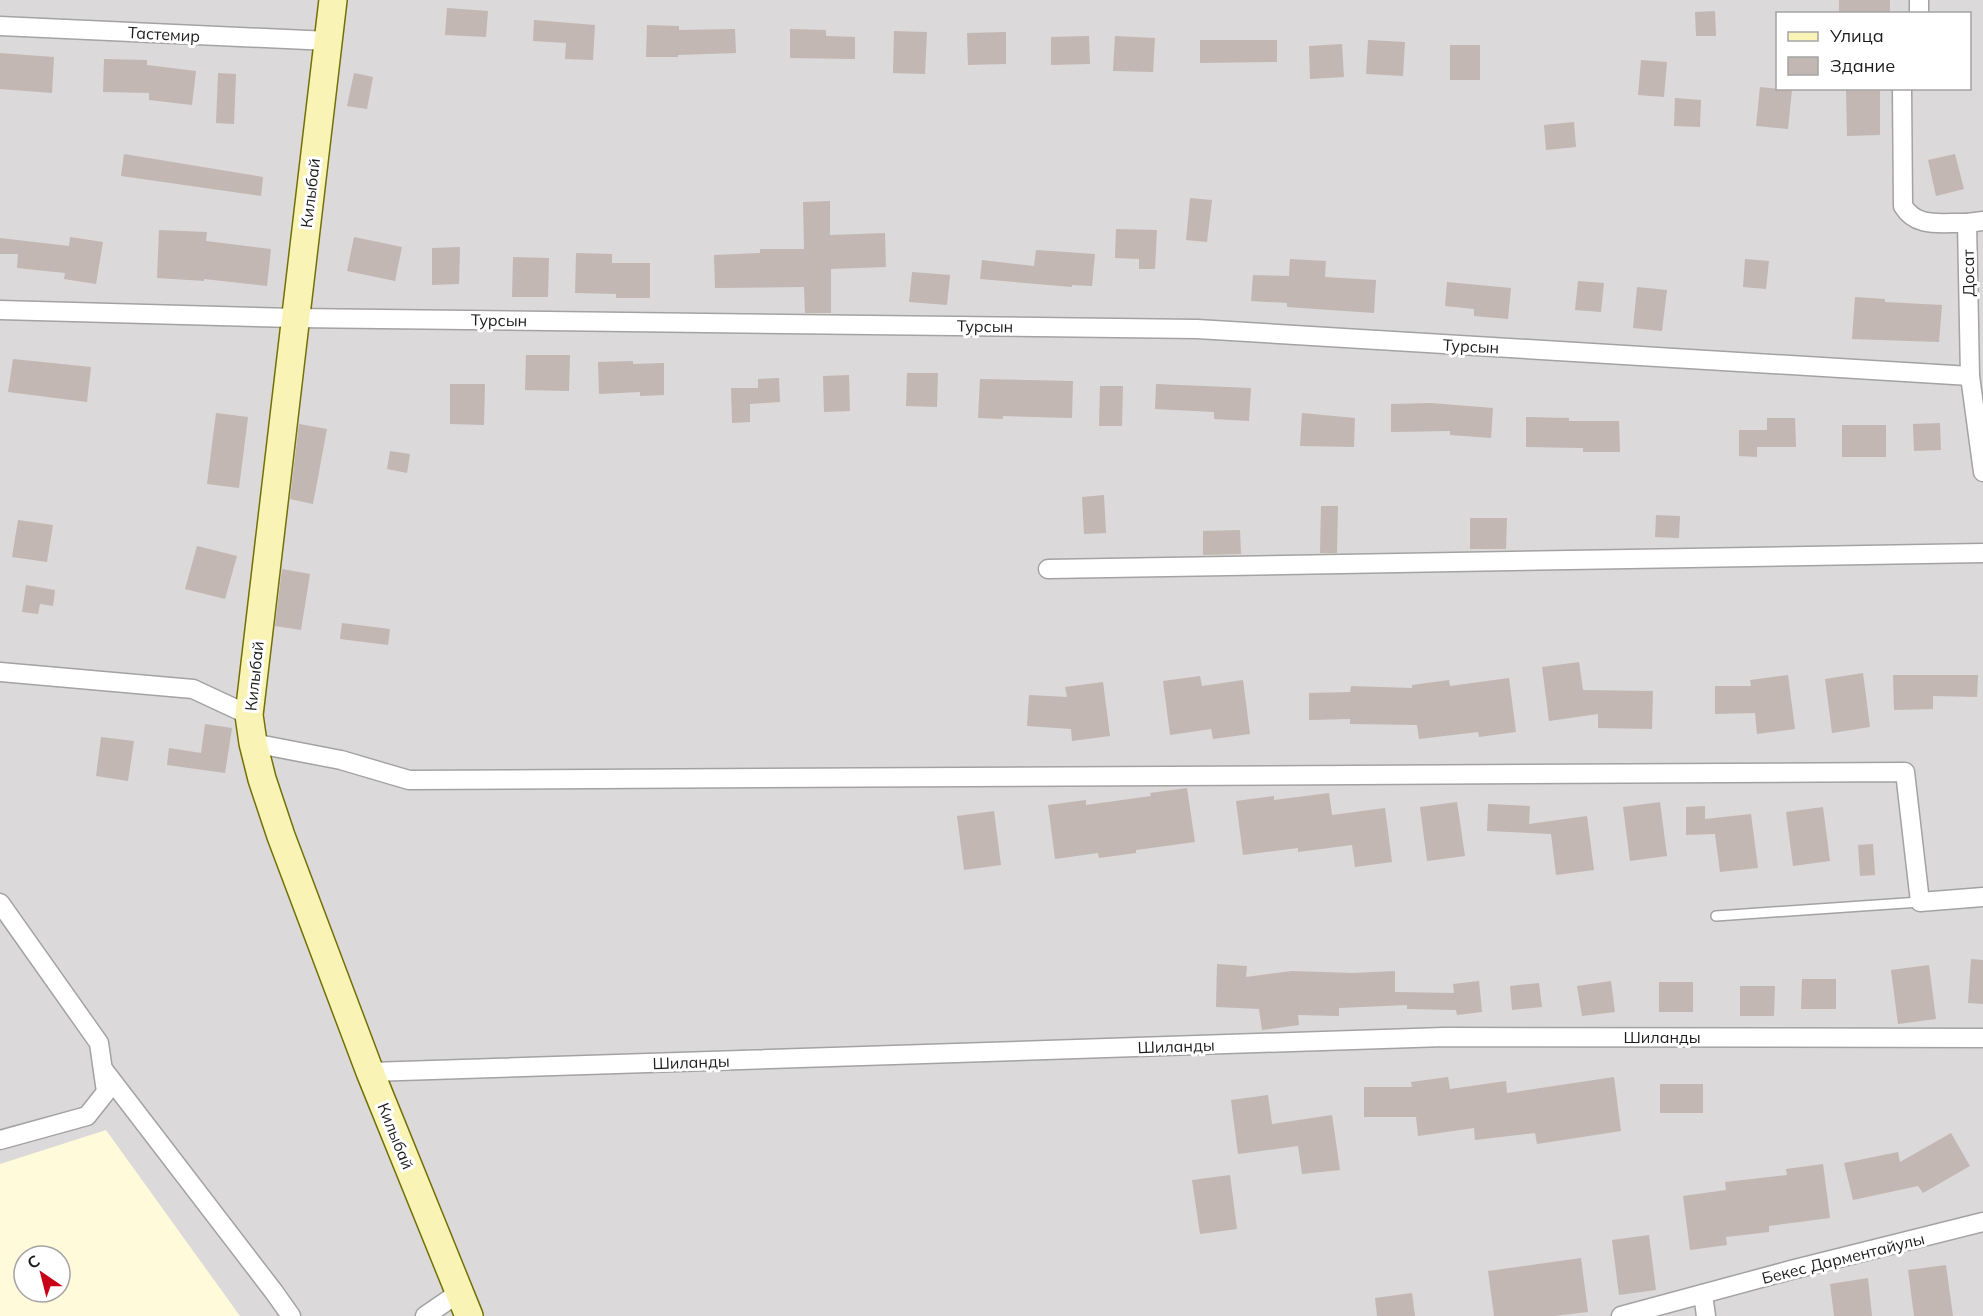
<svg xmlns="http://www.w3.org/2000/svg" width="1983" height="1316" viewBox="0 0 1983 1316" font-family="Mulish,sans-serif">
	<rect width="100%" height="100%" fill="#eee9e2"/>
	<path fill="#dbd9da" fill-rule="evenodd" d="M0,0H1983V1316H0ZM1778,14H1970V88H1778ZM24,1256H60V1292H24Z"/>
	<path fill="#fffada" fill-rule="evenodd" d="M106,1130L240,1316H0V1164ZM24,1256H60V1292H24Z"/>
	<g fill="#c2b7b2">
		<rect x="1839" y="0" width="51" height="14"/>
		<path d="M447,8L488,11L486,37L445,35Z"/>
		<path d="M1715,11L1716,36H1696L1695,12Z"/>
		<path d="M534,20L595,25L593,60L565,59L566,43L533,41Z"/>
		<path d="M647,25L679,26V30L735,29L736,53L678,55V57H646Z"/>
		<path d="M790,29L826,30V36L855,37V59L790,58Z"/>
		<path d="M894,31L927,32L925,74L893,73Z"/>
		<path d="M1006,32V64L968,65L967,33Z"/>
		<path d="M1089,36L1090,64L1051,65V37Z"/>
		<path d="M1115,36L1155,38L1153,72L1113,71Z"/>
		<path d="M1200,40H1277V62L1200,63Z"/>
		<path d="M1368,40L1405,42L1403,76L1366,74Z"/>
		<path d="M1342,44L1344,77L1310,79L1309,46Z"/>
		<rect x="1450" y="45" width="30" height="35"/>
		<path d="M0,53L54,57L52,93L0,89Z"/>
		<path d="M104,59L147,60V65L196,71L192,105L149,100V93L103,92Z"/>
		<path d="M1641,60L1667,62L1664,97L1638,95Z"/>
		<path d="M218,73L236,74L234,124L216,123Z"/>
		<path d="M354,73L373,77L367,109L347,106Z"/>
		<path d="M1760,87L1792,90L1788,129L1756,126Z"/>
		<path d="M1846,90H1880V135L1847,136Z"/>
		<path d="M1675,98L1701,100L1700,127L1674,126Z"/>
		<path d="M1574,122L1576,147L1546,150L1544,125Z"/>
		<path d="M124,154L263,177L261,196L121,176Z"/>
		<path d="M1955,154L1964,189L1936,196L1928,160Z"/>
		<path d="M1190,198L1212,200L1207,242L1186,240Z"/>
		<path d="M830,201V235L885,233L886,267L831,269V313H805L804,287L715,288L714,255L760,253V249H804L803,202Z"/>
		<path d="M1116,229L1157,230L1155,269H1139V259L1115,258Z"/>
		<path d="M159,230L207,232L206,241L271,249L267,286L204,279V281L157,278Z"/>
		<path d="M70,237L103,242L96,284L64,279L65,273L17,268L18,254H0V238L69,246Z"/>
		<path d="M354,237L402,247L395,281L347,271Z"/>
		<path d="M460,247L459,284L432,285V248Z"/>
		<path d="M1036,250L1095,254L1092,286L1072,285V287L980,279L982,260L1034,266Z"/>
		<path d="M576,253L612,254V263H650V298H616V294L575,293Z"/>
		<path d="M513,257L549,258L548,297H512Z"/>
		<path d="M1290,259L1326,261L1325,277L1376,280L1374,313L1287,307V303L1251,301L1253,275L1289,276Z"/>
		<path d="M1745,259L1769,261L1766,289L1743,287Z"/>
		<path d="M912,272L950,275L947,305L909,302Z"/>
		<path d="M1578,281L1604,283L1601,312L1575,310Z"/>
		<path d="M1447,282L1511,288L1508,319L1474,316V309L1445,306Z"/>
		<path d="M1637,287L1667,290L1662,331L1633,328Z"/>
		<path d="M1855,297L1885,299V302L1942,305L1939,342L1852,339Z"/>
		<path d="M526,355H570L569,391L525,390Z"/>
		<path d="M13,359L91,367L87,402L8,392Z"/>
		<path d="M633,361V364L664,363V395L640,396V392L599,394L598,362Z"/>
		<path d="M907,373H938L937,407L906,406Z"/>
		<path d="M849,375L850,411L824,412L823,376Z"/>
		<path d="M779,378L780,402L750,404V422L732,423L731,388H758V379Z"/>
		<path d="M980,379L1073,381L1072,418L1003,416V419L978,418Z"/>
		<path d="M450,384H485L484,425L450,424Z"/>
		<path d="M1156,384L1251,388L1249,421L1214,419V412L1155,409Z"/>
		<path d="M1100,386H1123L1122,426H1099Z"/>
		<path d="M1431,403L1493,408L1491,438L1450,435V431L1391,432V404Z"/>
		<path d="M216,413L248,417L239,488L207,484Z"/>
		<path d="M1302,413L1355,418L1354,447L1300,446Z"/>
		<path d="M1526,417L1569,418V421H1619L1620,452H1583V448L1526,447Z"/>
		<path d="M1767,418H1795L1796,447H1757V457L1739,456V430H1767Z"/>
		<path d="M1940,423L1941,450L1914,451L1913,424Z"/>
		<path d="M299,424L327,429L313,504L290,499Z"/>
		<rect x="1842" y="425" width="44" height="32"/>
		<path d="M390,451L410,454L407,473L387,469Z"/>
		<path d="M1104,495L1106,533L1084,534L1082,497Z"/>
		<path d="M1321,506H1338L1337,553H1320Z"/>
		<path d="M1656,515L1680,516L1679,538L1655,537Z"/>
		<path d="M1470,518H1507L1506,549H1470Z"/>
		<path d="M18,520L53,525L47,562L12,557Z"/>
		<path d="M1240,530L1241,554L1203,555V531Z"/>
		<path d="M197,546L237,556L225,599L185,589Z"/>
		<path d="M282,569L310,574L301,630L275,626Z"/>
		<path d="M26,585L55,590L53,606L40,604L38,614L22,612Z"/>
		<path d="M342,623L390,629L388,645L340,639Z"/>
		<path d="M1579,662L1583,690L1653,691L1652,729L1598,728V714L1549,721L1542,667Z"/>
		<path d="M1863,673L1870,727L1832,733L1825,679Z"/>
		<path d="M1788,675L1795,729L1757,734L1755,713L1715,714V686H1751L1750,680Z"/>
		<path d="M1893,675H1978L1977,697L1933,696V709L1894,710Z"/>
		<path d="M1200,676L1202,686L1243,680L1250,734L1213,739L1211,729L1170,735L1163,681Z"/>
		<path d="M1509,678L1516,732L1479,737L1478,732L1419,739L1417,725L1350,724V719L1309,720V693L1350,692L1351,686L1412,688V685L1449,680L1450,686Z"/>
		<path d="M1103,682L1110,736L1072,741L1071,729L1027,726L1029,695L1067,697L1065,687Z"/>
		<path d="M205,724L232,728L225,773L167,765L169,748L201,753Z"/>
		<path d="M101,737L134,741L128,781L96,776Z"/>
		<path d="M1187,788L1195,842L1136,850V853L1099,858L1098,853L1055,859L1048,805L1086,800V805L1151,796L1150,793Z"/>
		<path d="M1329,793L1332,815L1385,808L1392,862L1355,867L1352,845L1298,852V848L1243,855L1236,801L1274,796V800Z"/>
		<path d="M1457,802L1465,856L1427,861L1420,807Z"/>
		<path d="M1660,802L1667,856L1630,861L1623,807Z"/>
		<path d="M1488,804L1530,806L1529,824L1587,816L1594,870L1556,875L1551,834L1487,831Z"/>
		<path d="M1705,806V819L1751,814L1758,868L1720,872L1715,834L1686,835V807Z"/>
		<path d="M1823,807L1830,861L1793,866L1786,812Z"/>
		<path d="M994,811L1001,865L964,870L957,816Z"/>
		<path d="M1873,844L1875,875L1860,876L1858,845Z"/>
		<path d="M1971,959L1983,960V1004L1968,1003Z"/>
		<path d="M1217,964L1247,966L1246,977L1292,971L1352,973L1395,971V992L1454,993L1453,984L1479,981L1482,1012L1457,1015L1456,1010L1407,1009V1005L1339,1008V1016L1298,1015L1299,1025L1262,1030L1259,1009L1216,1007Z"/>
		<path d="M1929,965L1936,1019L1898,1024L1891,970Z"/>
		<path d="M1802,979H1836V1009H1801Z"/>
		<path d="M1611,981L1615,1012L1582,1016L1577,986Z"/>
		<rect x="1659" y="982" width="34" height="30"/>
		<path d="M1539,983L1542,1007L1512,1010L1510,986Z"/>
		<path d="M1740,986H1775L1774,1016H1740Z"/>
		<path d="M1448,1077L1450,1089L1506,1081L1507,1093L1614,1077L1621,1131L1537,1144L1535,1133L1475,1140L1474,1128L1418,1136L1416,1117H1364V1087H1412L1411,1082Z"/>
		<rect x="1660" y="1084" width="43" height="29"/>
		<path d="M1268,1095L1272,1124L1332,1115L1340,1170L1302,1174L1298,1146L1238,1154L1231,1100Z"/>
		<path d="M1951,1133L1970,1166L1923,1193L1918,1186L1853,1200L1844,1163L1898,1152L1900,1162Z"/>
		<path d="M1823,1164L1830,1218L1769,1226V1232L1726,1237L1727,1245L1690,1250L1683,1196L1726,1190L1725,1182L1787,1175L1786,1169Z"/>
		<path d="M1230,1175L1237,1229L1200,1234L1192,1180Z"/>
		<path d="M1649,1235L1656,1290L1619,1295L1612,1240Z"/>
		<path d="M1581,1258L1588,1312L1554,1316H1494L1488,1271Z"/>
		<path d="M1946,1265L1953,1316H1914L1908,1270Z"/>
		<path d="M1868,1278L1872,1316H1834L1830,1284Z"/>
		<path d="M1412,1293L1415,1316H1377L1375,1298Z"/>
	</g>
	<g fill="none" stroke-linecap="round" stroke-linejoin="round">
		<defs>
			<path id="lane" d="M1716,916L1920,902"/>
			<g id="street">
				<path d="M1919,0V14"/>
				<path d="M0,26L329,41"/>
				<path d="M1902,88L1903,206C1917,229 1942,222 1967,223"/>
				<path d="M1983,221L1967,223L1970,376L1983,472"/>
				<path d="M0,310L295,318L1197,329L1970,376"/>
				<path d="M1048,569L1983,553"/>
				<path d="M0,672L193,689L249,715"/>
				<path d="M253,743L341,760L409,780L1905,772L1920,902L1983,897"/>
				<path d="M0,903L99,1043L106,1092L87,1116L0,1140"/>
				<path d="M103,1069L274,1292L291,1316"/>
				<path d="M370,1072L1444,1037L1983,1038"/>
				<path d="M1703,1294L1706,1316"/>
				<path d="M425,1316L460,1292"/>
				<path d="M1621,1316L1791,1270L1983,1222"/>
			</g>
			<path id="secondary" d="M333,0L249,715L253,743L262,779L281,836L370,1072L469,1316"/>
		</defs>
		<use href="#lane" stroke="#a3a3a3" stroke-width="12"/>
		<use href="#street" stroke="#a3a3a3" stroke-width="21"/>
		<use href="#secondary" stroke="#727105" stroke-width="30"/>
		<use href="#lane" stroke="#fff" stroke-width="9"/>
		<use href="#street" stroke="#fff" stroke-width="18"/>
		<use href="#secondary" stroke="#f9f4b5" stroke-width="27"/>
	</g>
	<g text-anchor="middle" dominant-baseline="central" stroke-width="6" stroke-linejoin="round" paint-order="stroke">
		<g font-size="16" fill="#1c1c1c" stroke="#fff">
			<text transform="translate(164 34) rotate(3)">Тастемир</text>
			<text transform="translate(310 193) rotate(-83)">Килыбай</text>
			<text transform="translate(1968 273) rotate(-91)">Досат</text>
			<text transform="translate(499 320) rotate(1)">Турсын</text>
			<text transform="translate(985 326) rotate(1)">Турсын</text>
			<text transform="translate(1471 346) rotate(3)">Турсын</text>
			<text transform="translate(254 676) rotate(-84)">Килыбай</text>
			<text x="1662" y="1037">Шиланды</text>
			<text transform="translate(1176 1046) rotate(-2)">Шиланды</text>
			<text transform="translate(691 1062) rotate(-2)">Шиланды</text>
			<text transform="translate(396 1136) rotate(68)">Килыбай</text>
			<text transform="translate(1843 1258) rotate(-14)">Бекес Дарментайулы</text>
		</g>
	</g>
	<rect x="1776" y="12" width="195" height="78" fill="#ffffff" stroke="#a4a4a4" stroke-width="1.5"/>
	<rect x="1788" y="32" width="30" height="9" fill="#f9f4b5" stroke="#a4a4a4" stroke-width="1.5"/>
	<text x="1830" y="42" font-size="18" fill="#1c1c1c">Улица</text>
	<rect x="1788" y="57" width="30" height="18" fill="#c2b7b2" stroke="#a4a4a4" stroke-width="1.5"/>
	<text x="1830" y="72" font-size="18" fill="#1c1c1c">Здание</text>
	<g transform="translate(42 1274) rotate(325)"><circle r="28" fill="#ffffff" stroke="#a4a4a4" stroke-width="1.5"/>
	<path d="M0-4.5L10 22L0 15L-10 22Z" fill="#c80119"/>
	<text y="-9" font-size="16" font-weight="bold" text-anchor="middle" fill="#1c1c1c">С</text>
	</g>
</svg>
